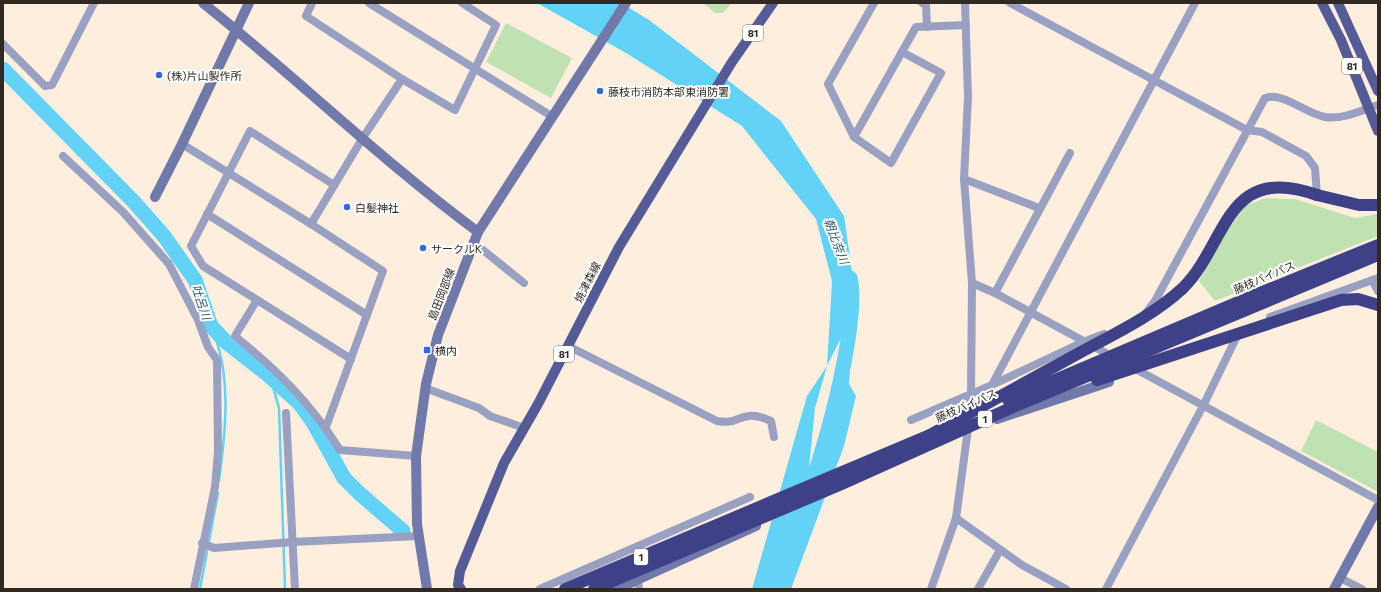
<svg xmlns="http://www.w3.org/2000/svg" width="1381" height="592" viewBox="0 0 1381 592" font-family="Commissioner,'Noto Sans JP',sans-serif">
	<rect width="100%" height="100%" fill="#feeede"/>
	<g fill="#c0e2b2">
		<path d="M703,3H732L723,13H715Z"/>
		<path d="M506,23L572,58L551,98L486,62Z"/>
		<path d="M1266,198L1295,199L1355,218L1378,214V236L1215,301L1199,281L1228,230L1246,205Z"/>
		<path d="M1316,420L1378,452V492L1301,451Z"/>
	</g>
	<path fill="#62d2f7" d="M537,3H621L649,20L781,121L844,216L854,285L845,330L827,366L815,408L809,468L830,449L840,382L852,339L849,384L856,396L844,446L791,589H752L807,396L827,366L832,281L816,219L742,126L626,53Z"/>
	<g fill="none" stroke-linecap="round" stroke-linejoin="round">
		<g stroke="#62d2f7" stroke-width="2.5">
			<path d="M211,326C232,374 226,430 219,480"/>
			<path d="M267,374L273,387L279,408L285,589"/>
			<path d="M200,589L218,493"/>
		</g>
		<g stroke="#62d2f7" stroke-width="15">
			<path d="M3,69L134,202L164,236L195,280L211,326L226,342L267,374L300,404L313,422L344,478L359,493L403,531"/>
			<path d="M814,477C829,430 842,382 849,333C851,315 854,296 850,278"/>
		</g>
		<g stroke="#9aa0c2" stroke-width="8">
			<path d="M312,3L306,16L402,79L455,110L496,25L462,3"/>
			<path d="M369,3L553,117"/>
			<path d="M874,3L828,84L854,137L891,163L941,73L902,52"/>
			<path d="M922,3L926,5L927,27"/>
			<path d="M1010,3L1247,130L1262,132L1306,156L1315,168L1317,195"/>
			<path d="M3,44L45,86L52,85L94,3"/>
			<path d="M854,137L916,27L966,25"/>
			<path d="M182,144L311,224L383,271L326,427"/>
			<path d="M63,156L123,212L169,264L198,320L208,347L217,360L218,451L215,487L194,589"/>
			<path d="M964,179L1039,208"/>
			<path d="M334,185L250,131L191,246L203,266L351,359"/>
			<path d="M207,214L367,315"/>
			<path d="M311,224L362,139L402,79"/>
			<path d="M473,242L524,283"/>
			<path d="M1372,280L1378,291"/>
			<path d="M972,283L995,293L1113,357"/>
			<path d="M995,293L1070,153"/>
			<path d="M257,300L235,336C279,372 309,401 340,450L416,456"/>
			<path d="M1146,313L1155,301L1265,98C1282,91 1306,114 1325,117C1343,120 1361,110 1378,105"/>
			<path d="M1270,317L1378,278"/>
			<path d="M568,346L717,421C734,424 735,418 749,416C757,415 764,418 771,421L774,437"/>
			<path d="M1132,367L1378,500"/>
			<path d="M992,385L1083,342L1104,334"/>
			<path d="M425,388L479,408L490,416L524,428"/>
			<path d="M286,413L295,589"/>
			<path d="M911,420L992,385L1195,3"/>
			<path d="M956,518L1022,565L1066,589"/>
			<path d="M202,543L214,548L293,542L418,536"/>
			<path d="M1340,578L1362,589"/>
			<path d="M638,581L639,589"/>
			<path d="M540,589L750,497"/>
			<path d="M931,589L956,518L968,429L971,394L972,283L964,179L968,97L965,3"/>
			<path d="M978,589L1000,550"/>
			<path d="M1106,589L1203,406L1239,332"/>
		</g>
		<g stroke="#7178aa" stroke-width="10">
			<path d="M203,3C296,77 382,161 478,232"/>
			<path d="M155,197L182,144L249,3"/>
			<path d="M997,419L1109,382"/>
			<path d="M427,589L417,524L416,456L426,384L438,335L478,232L626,3"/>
			<path d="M617,589L756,526"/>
			<path d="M1334,589L1378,507"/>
		</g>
		<g stroke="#555b97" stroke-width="10">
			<path d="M1322,3L1341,40L1378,131"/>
			<path d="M1338,3L1378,91"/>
			<path d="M461,589L458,585L460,571L504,463L538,404L619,247L732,62L773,3"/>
		</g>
		<g stroke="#3e4187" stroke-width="12">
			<path d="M1317,195L1359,205H1378"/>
			<path d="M565,589L930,435"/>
		</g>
		<g stroke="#3e4187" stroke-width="12">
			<path d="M1097,380L1341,300L1358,299L1378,305"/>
			<path d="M1008,400L1250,297L1378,245"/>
			<path d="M930,435C980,407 1030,380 1081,352C1116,333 1154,315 1183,288C1228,243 1225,162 1317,195"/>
			<path d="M594,589L844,483L1013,407L1378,255"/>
		</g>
	</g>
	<g fill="#316bd9" stroke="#fff" stroke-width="1.5">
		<circle cx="159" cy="75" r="4"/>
		<circle cx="600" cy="91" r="4"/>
		<circle cx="347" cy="207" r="4"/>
		<circle cx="423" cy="248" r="4"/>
		<rect x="423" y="346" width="8" height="8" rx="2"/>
	</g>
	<g text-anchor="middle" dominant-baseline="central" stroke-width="4" stroke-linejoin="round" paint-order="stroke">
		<g fill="#fff" stroke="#6f6a64" stroke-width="1">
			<rect x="743" y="25" width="20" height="16" rx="3"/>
			<rect x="1342" y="58" width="20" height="16" rx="3"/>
			<rect x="554" y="346" width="20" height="16" rx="3"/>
			<rect x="978" y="411" width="14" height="16" rx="3"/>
			<rect x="634" y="549" width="14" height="16" rx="3"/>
		</g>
		<g font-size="10" font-weight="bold" fill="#312a22">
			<text x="753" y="33">81</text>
			<text x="1352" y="66">81</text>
			<text x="564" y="354">81</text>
			<text x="985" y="419">1</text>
			<text x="641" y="557">1</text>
		</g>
		<g font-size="11" fill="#312a22" stroke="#fff" text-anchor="start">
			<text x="167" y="75">(株)片山製作所</text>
			<text x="608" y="91">藤枝市消防本部東消防署</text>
			<text x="355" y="207">白髪神社</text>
			<text x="431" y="248">サークルK</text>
			<text x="435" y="350">横内</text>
		</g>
		<g font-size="11" fill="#312a22" stroke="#fff">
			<text transform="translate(1264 277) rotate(-23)">藤枝バイパス</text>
			<text transform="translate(587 282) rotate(-63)">焼津森線</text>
			<text transform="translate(441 294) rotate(-69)">島田岡部線</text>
			<text transform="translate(966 405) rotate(-24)">藤枝バイパス</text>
		</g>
		<g font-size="12" font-style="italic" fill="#2d5b6c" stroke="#fff">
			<text transform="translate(837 241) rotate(69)">朝比奈川</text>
			<text transform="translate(202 302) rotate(71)">吐呂川</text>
		</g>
	</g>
	<rect width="1381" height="592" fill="none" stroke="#312a22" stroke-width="8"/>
</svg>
